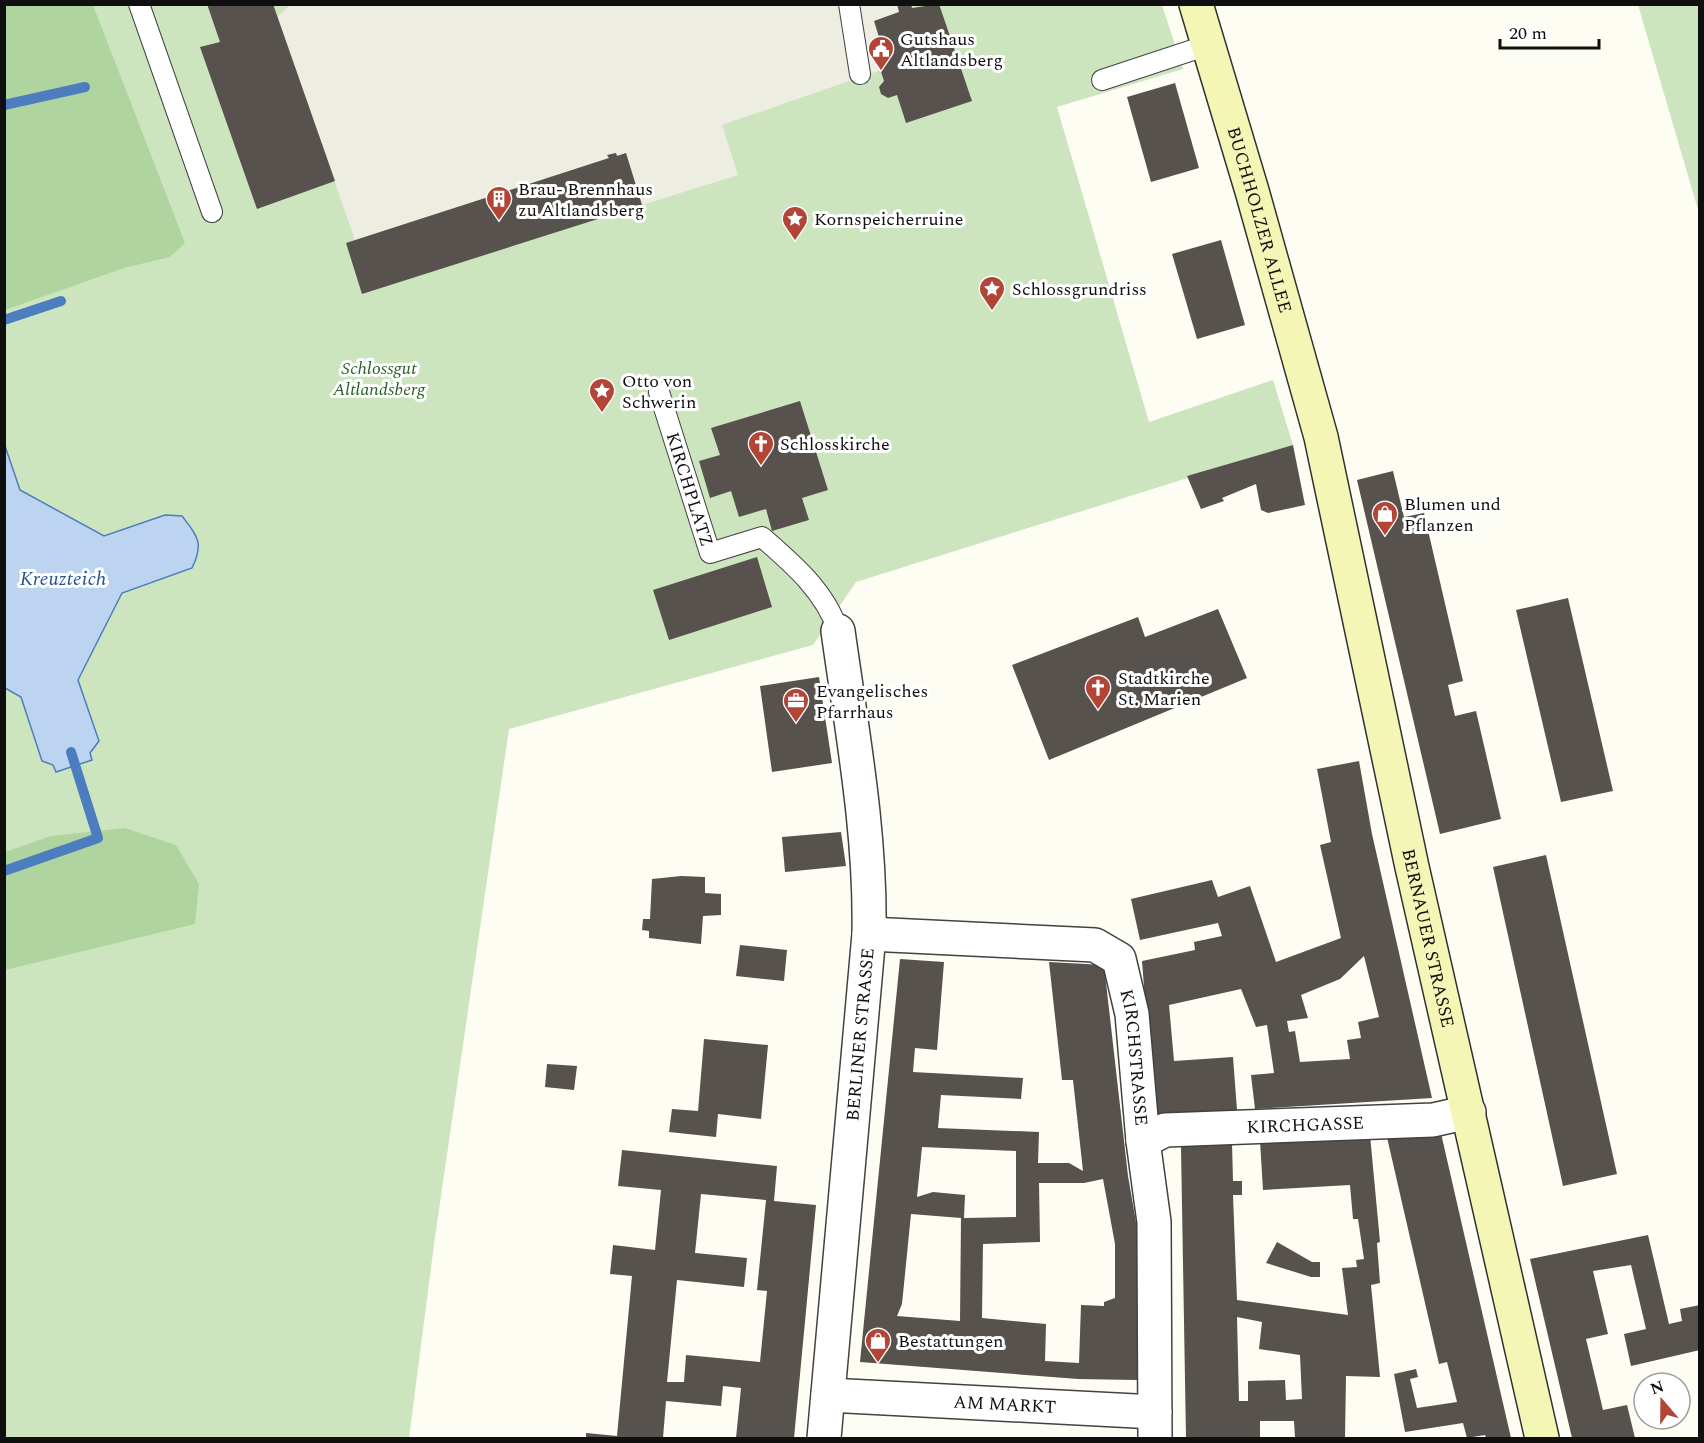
<svg xmlns="http://www.w3.org/2000/svg" width="1704" height="1443" viewBox="0 0 1704 1443" font-family="Spectral,serif">
	<rect width="100%" height="100%" fill="#fefdf3"/>
	<g fill="#cde5bf">
		<path d="M5,5H1162L1183,69L1057,107L1149,422L1273,380L1293,445L856,582L813,645L509,729L435,1237L409,1438H5Z"/>
		<path d="M1638,5H1699V213Z"/>
	</g>
	<g fill="#afd4a0">
		<path d="M4,5H93L185,243L170,257L124,268L5,310Z"/>
		<path d="M125,828L176,845L199,884L195,924L5,970V852L51,836Z"/>
	</g>
	<path fill="#eeede1" d="M291,4H897L899,12L874,21L885,56L877,59L881,70L722,125L738,175L642,205L626,153L617,156L615,153L608,155L609,158L355,240L277,17Z"/>
	<path fill="#bdd4f0" stroke="#4b7dbf" stroke-width="1.5" d="M4,443L20,490L104,536L165,515L182,516C198,537 204,543 192,568L122,593L78,680L99,741L90,753L92,760L56,772L53,765L42,761L21,697L5,688Z"/>
	<g fill="none" stroke-linecap="round" stroke-linejoin="round">
		<g stroke="#4b7dbf" stroke-width="10">
			<path d="M4,105L85,87"/>
			<path d="M4,320L61,301"/>
			<path d="M4,871L98,838L71,752"/>
		</g>
	</g>
	<g fill="#57524d" fill-rule="evenodd">
		<path d="M207,4H273L335,181L257,209L200,47L220,42Z"/>
		<path d="M897,4H911L912,8L939,4L972,101L906,123L897,95L888,98L881,94L879,87L884,81L877,59L885,56L874,21L899,12Z"/>
		<path d="M1175,83L1199,168L1151,182L1127,97Z"/>
		<path d="M616,153L617,156L626,153L642,205L362,294L346,243L609,158L607,155Z"/>
		<path d="M1221,240L1245,325L1197,339L1172,254Z"/>
		<path d="M800,401L828,490L802,498L809,520L772,531L766,509L739,517L731,491L710,498L699,461L720,455L711,428Z"/>
		<path d="M1293,445L1305,505L1268,513L1261,510L1256,484L1222,498L1224,501L1201,509L1187,476Z"/>
		<path d="M1393,471L1404,517L1424,513L1463,681L1448,685L1455,716L1476,711L1501,819L1440,834L1357,480Z"/>
		<path d="M757,557L772,607L669,640L653,590Z"/>
		<path d="M1568,598L1613,791L1561,802L1516,610Z"/>
		<path d="M1218,609L1247,678L1049,760L1012,665L1138,617L1145,637Z"/>
		<path d="M819,677L832,763L772,772L760,686Z"/>
		<path d="M1359,761L1372,834L1432,1098L1255,1109L1251,1075L1274,1073L1267,1025L1256,1027L1241,989L1169,1005L1174,1061L1233,1057L1237,1110L1154,1116L1142,961L1195,950L1194,942L1222,936L1218,923L1140,940L1131,899L1212,880L1218,897L1250,886L1276,962L1341,938L1320,845L1331,842L1317,769ZM1364,956L1379,1017L1358,1022L1361,1038L1347,1040L1350,1059L1300,1062L1295,1031L1289,1032L1287,1021L1308,1018L1301,995L1340,979Z"/>
		<path d="M841,832L846,866L785,872L782,837Z"/>
		<path d="M1546,855L1617,1174L1563,1186L1493,867Z"/>
		<path d="M681,876L705,877V893L721,894V915L703,916L701,944L649,938V931L642,930L643,919H650L652,879Z"/>
		<path d="M740,945L787,950L784,981L736,976Z"/>
		<path d="M900,959L944,962L937,1050L915,1048L913,1072L1023,1078L1021,1099L941,1095L938,1128L1039,1132L1038,1163H1069L1083,1171L1073,1080H1062L1049,962L1104,965L1128,1176L1140,1245L1137,1380L1078,1379L860,1362ZM922,1147L1016,1151V1217L964,1218L965,1195L933,1192L917,1197ZM1103,1179L1115,1244V1298L1104,1302V1306L1081,1305L1079,1363L1045,1361L1046,1324L982,1318L983,1244L1040,1242L1039,1183H1084ZM911,1214L961,1218L960,1321L897,1316L902,1304Z"/>
		<path d="M704,1039L768,1045L761,1119L718,1114L716,1137L669,1132L672,1109L698,1111Z"/>
		<path d="M547,1064L577,1066L574,1090L545,1087Z"/>
		<path d="M1440,1129L1465,1238L1511,1438H1486L1485,1435L1467,1438L1463,1423L1405,1432L1394,1374L1416,1369L1418,1377L1410,1379L1417,1408L1457,1402L1447,1362L1439,1364L1386,1133Z"/>
		<path d="M1370,1135L1380,1242L1377,1243L1380,1283L1371,1285L1380,1377L1346,1376L1345,1438H1295L1294,1421H1260V1438H1186L1181,1147L1232,1143L1233,1181H1242V1195H1233L1237,1300L1348,1315L1342,1268L1357,1267L1356,1260L1364,1259L1358,1219H1353L1350,1185L1263,1190L1260,1141ZM1237,1317L1262,1322L1259,1349L1300,1355L1302,1399L1286,1400L1285,1380L1248,1381V1401H1239Z"/>
		<path d="M622,1150L777,1166L774,1201L816,1205L794,1438H736L741,1388L723,1386L721,1406L666,1401L663,1438H586V1433L617,1436L632,1276L610,1274L613,1245L655,1250L661,1190L618,1186ZM701,1194L766,1200L757,1290L767,1291L760,1362L686,1355L684,1382H667L677,1280L744,1287L747,1258L695,1253Z"/>
		<path d="M1648,1235L1669,1324L1682,1321L1680,1309L1700,1305V1350L1631,1366L1624,1334L1646,1329L1631,1265L1593,1271L1608,1334L1586,1339L1603,1410L1627,1405L1635,1438H1572L1530,1259Z"/>
		<path d="M1277,1242L1312,1262H1320V1277H1311L1266,1263Z"/>
	</g>
	<g fill="none" stroke-linecap="round" stroke-linejoin="round">
		<defs>
			<g id="service">
				<path d="M139,4L212,212"/>
				<path d="M849,4L860,74"/>
				<path d="M1102,80L1208,45"/>
				<path id="s1" d="M659,392L710,553L762,537C792,563 826,592 838,631"/>
			</g>
			<g id="minor">
				<path id="s2" d="M869,934L1095,945L1119,959L1132,1014L1143,1141L1154,1222L1155,1438"/>
				<path id="s3" d="M1143,1141L1165,1130L1433,1120L1469,1112"/>
				<path id="s4" d="M828,1395L1155,1412"/>
				<path id="s5" d="M824,1438L869,934C871,832 852,732 838,631"/>
			</g>
			<g id="secondary">
				<path id="s6" d="M1196,4L1252,191L1321,437L1412,867L1542,1438"/>
			</g>
		</defs>
		<use href="#service" stroke="#424242" stroke-width="22"/>
		<use href="#minor" stroke="#424242" stroke-width="36"/>
		<use href="#secondary" stroke="#313131" stroke-width="36"/>
		<use href="#service" stroke="#fff" stroke-width="20"/>
		<use href="#minor" stroke="#fff" stroke-width="33"/>
		<use href="#secondary" stroke="#f3f6b5" stroke-width="33"/>
	</g>
	<defs>
		<symbol id="civic-pin" viewBox="-11 -11 22 30"><path d="M0 17L-7.5 6A9.5 9.5 0 1 1 7.5 6Z" fill="#b14536" stroke="#fff"/><path d="M-.6-6.5H3V-4.5H.6V-3L4-1V1h2V6H-6V1h2V-1L-.6-3ZM-1.2 2.5V6h2.4V2.5Z" fill="#fff"/></symbol>
		<symbol id="building-pin" viewBox="-11 -11 22 30"><path d="M0 17L-7.5 6A9.5 9.5 0 1 1 7.5 6Z" fill="#b14536" stroke="#fff"/><path d="M-4-6H4V6H1V3H-1V6H-4ZM-2.5-4.3h1.7v1.8h-1.7ZM.8-4.3h1.7v1.8H.8ZM-2.5-1h1.7V.8h-1.7ZM.8-1h1.7V.8H.8Z" fill="#fff"/></symbol>
		<symbol id="sight-pin" viewBox="-11 -11 22 30"><path d="M0 17L-7.5 6A9.5 9.5 0 1 1 7.5 6Z" fill="#b14536" stroke="#fff"/><path d="M0-6L1.8-2.2L6-1.7L2.9 1.2L3.7 5.4L0 3.3L-3.7 5.4L-2.9 1.2L-6-1.7L-1.8-2.2Z" fill="#fff"/></symbol>
		<symbol id="church-pin" viewBox="-11 -11 22 30"><path d="M0 17L-7.5 6A9.5 9.5 0 1 1 7.5 6Z" fill="#b14536" stroke="#fff"/><path d="M-1.2-6h2.4v3.5h3.3v2.4h-3.3V6h-2.4V-.1h-3.3v-2.4h3.3Z" fill="#fff"/></symbol>
		<symbol id="shop-pin" viewBox="-11 -11 22 30"><path d="M0 17L-7.5 6A9.5 9.5 0 1 1 7.5 6Z" fill="#b14536" stroke="#fff"/><path d="M-5-2.5h2.3a2.7 3.5 0 0 1 5.4 0H5L5.5 6h-11ZM-1.5-2.5h3a1.5 2.3 0 0 0-3 0Z" fill="#fff"/></symbol>
		<symbol id="office-pin" viewBox="-11 -11 22 30"><path d="M0 17L-7.5 6A9.5 9.5 0 1 1 7.5 6Z" fill="#b14536" stroke="#fff"/><path d="M-6-3h4V-5.5h4V-3h4V5H-6ZM-1-4.5V-3h2v-1.5ZM-6 0V1H6V0Z" fill="#fff"/></symbol>
	</defs>
	<g fill-rule="evenodd">
		<use href="#civic-pin" x="866" y="34" width="30" height="40"/>
		<use href="#building-pin" x="484" y="184" width="30" height="40"/>
		<use href="#sight-pin" x="780" y="204" width="30" height="40"/>
		<use href="#sight-pin" x="977" y="274" width="30" height="40"/>
		<use href="#sight-pin" x="587" y="376" width="30" height="40"/>
		<use href="#church-pin" x="746" y="429" width="30" height="40"/>
		<use href="#shop-pin" x="1370" y="499" width="30" height="40"/>
		<use href="#church-pin" x="1083" y="673" width="30" height="40"/>
		<use href="#office-pin" x="781" y="686" width="30" height="40"/>
		<use href="#shop-pin" x="863" y="1326" width="30" height="40"/>
	</g>
	<g text-anchor="middle" dominant-baseline="central" stroke-width="6" stroke-linejoin="round" paint-order="stroke">
		<g font-size="18" fill="#0f0f0f" stroke="#fff" text-anchor="start">
			<text x="900" y="39">Gutshaus<tspan x="900" dy="21">Altlandsberg</tspan></text>
			<text x="518" y="189">Brau- Brennhaus<tspan x="518" dy="21">zu Altlandsberg</tspan></text>
			<text x="814" y="219">Kornspeicherruine</text>
			<text x="1012" y="289">Schlossgrundriss</text>
			<text x="622" y="381">Otto von<tspan x="622" dy="21">Schwerin</tspan></text>
			<text x="780" y="444">Schlosskirche</text>
			<text x="1404" y="504">Blumen und<tspan x="1404" dy="21">Pflanzen</tspan></text>
			<text x="1118" y="678">Stadtkirche<tspan x="1118" dy="21">St. Marien</tspan></text>
			<text x="816" y="691">Evangelisches<tspan x="816" dy="21">Pfarrhaus</tspan></text>
			<text x="898" y="1341">Bestattungen</text>
		</g>
		<g font-size="18" fill="#0f0f0f" stroke="#fff">
			<text stroke="none"><textPath href="#s6" startOffset="225">BUCHHOLZER ALLEE</textPath></text>
			<text stroke="none"><textPath href="#s1" startOffset="102">KIRCHPLATZ</textPath></text>
			<text stroke="none"><textPath href="#s6" startOffset="963">BERNAUER STRASSE</textPath></text>
			<text stroke="none"><textPath href="#s5" startOffset="405">BERLINER STRASSE</textPath></text>
			<text stroke="none"><textPath href="#s2" startOffset="354">KIRCHSTRASSE</textPath></text>
			<text stroke="none"><textPath href="#s3" startOffset="165">KIRCHGASSE</textPath></text>
			<text stroke="none"><textPath href="#s4" startOffset="177">AM MARKT</textPath></text>
		</g>
		<g font-size="18" font-style="italic" fill="#286026" stroke="#fff">
			<text x="379" y="368">Schlossgut<tspan x="379" dy="21">Altlandsberg</tspan></text>
		</g>
		<g font-size="20" font-style="italic" fill="#255194" stroke="#fff">
			<text x="63" y="579">Kreuzteich</text>
		</g>
	</g>
	<rect width="1704" height="1443" fill="none" stroke="#0f0f0f" stroke-width="12"/>
	<g transform="translate(1662 1401) rotate(340)"><circle r="28" fill="#ffffff" stroke="#9f9f9f" stroke-width="1.5"/>
	<path d="M0-4.5L10 22L0 15L-10 22Z" fill="#b14536"/>
	<text y="-9" font-size="16" font-weight="bold" text-anchor="middle" fill="#0f0f0f">N</text>
	</g>
	<path d="M1500 39v9h99v-9" fill="none" stroke="#0f0f0f" stroke-width="3"/>
	<text x="1509" y="39" font-size="18" fill="#0f0f0f" stroke="#ffffff" stroke-width="4.5" paint-order="stroke">20 m</text>
</svg>
